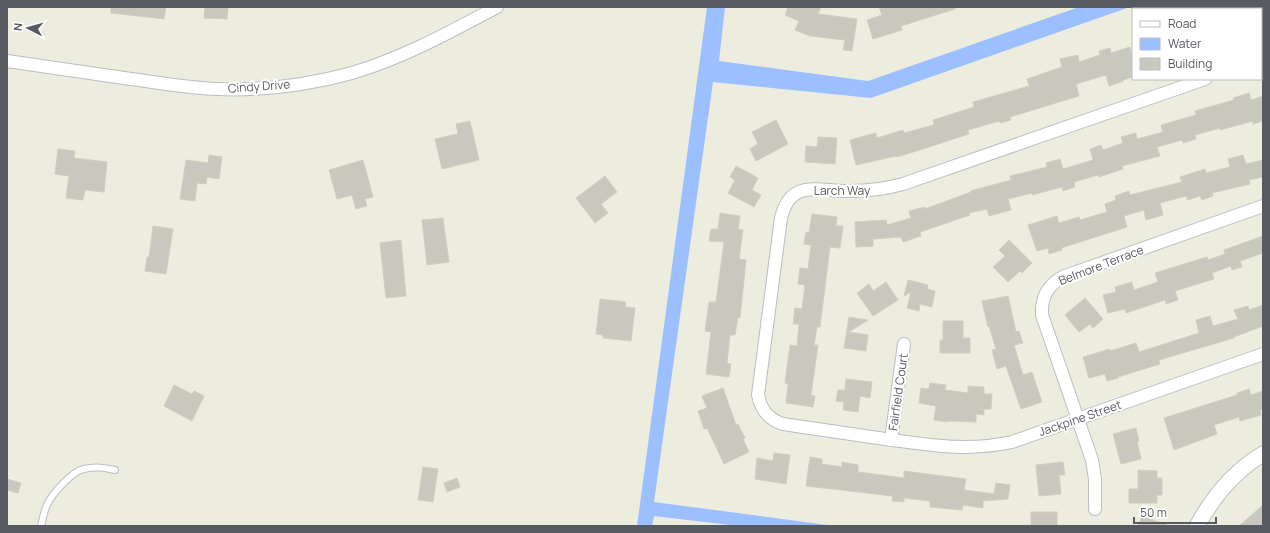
<svg xmlns="http://www.w3.org/2000/svg" width="1270" height="533" viewBox="0 0 1270 533" font-family="Manrope,sans-serif">
	<rect width="100%" height="100%" fill="#ececdf"/>
	<path fill="#9cc0ff" d="M707,7H725L719,61L868,81L1079,7H1130L871,98L713,82L654,502L835,526H738L654,516L652,526H637Z"/>
	<g fill="#c9c8be" stroke="#d1cfbd">
		<path d="M111,7H166L164,19L111,13Z"/>
		<path d="M205,7H228L227,19L204,18Z"/>
		<path d="M788,7H821L818,14L857,19L852,51L843,50L845,40L810,36L795,30L799,21L785,15Z"/>
		<path d="M879,7H955V9L901,26L902,30L873,39L867,20L882,15Z"/>
		<path d="M1130,47L1133,58V77L1123,80L1124,81L1109,86L1106,75L1076,84L1079,96L1010,117L1011,120L1000,123L999,121L968,130L969,134L926,148L897,157L896,156L856,165L850,140L876,133L877,138L903,130L904,133L934,125L933,120L974,107L973,102L1029,86L1027,79L1062,67L1060,59L1078,55L1079,62L1100,55L1099,51L1110,48L1111,53Z"/>
		<path d="M1249,93L1251,100L1263,96V121L1253,124V121L1220,130V128L1195,135L1196,139L1183,143L1182,140L1157,147L1160,156L1122,166L1123,169L1099,177L1098,175L1074,182L1075,187L1063,191L1062,187L1032,195V193L1008,199L1011,210L989,216L987,209L969,213L970,215L920,232L921,236L903,242L901,237L873,239V246L856,247L855,222L886,220L887,225L911,218L909,211L925,207V209L971,192L970,191L1011,180L1010,176L1047,167L1046,163L1060,159L1063,169L1093,160L1090,149L1101,145L1103,150L1123,143L1121,137L1136,133L1137,139L1163,132L1161,125L1196,115L1195,111L1234,100L1233,98Z"/>
		<path d="M776,120L788,144L756,161L750,149L758,144L752,132Z"/>
		<path d="M470,121L479,160L442,169L435,139L458,134L456,124Z"/>
		<path d="M818,137L837,138L835,164L805,162L806,146L817,147Z"/>
		<path d="M58,149L75,151L74,158L107,162L104,192L85,190L83,200L66,198L69,176L55,174Z"/>
		<path d="M209,155L222,157L219,179L207,177L206,184L197,183L195,201L180,199L186,160L208,163Z"/>
		<path d="M1243,155L1246,164L1263,160V177L1249,180L1250,184L1212,193L1213,196L1202,200L1200,196L1188,200L1186,196L1160,203L1163,215L1146,220L1144,210L1124,216L1127,227L1061,248L1062,250L1049,254L1048,248L1037,251L1028,225L1057,216L1059,223L1079,217L1080,220L1107,212L1105,204L1116,200L1115,196L1129,191L1130,195L1182,182L1180,177L1205,169L1206,173L1230,167L1228,159Z"/>
		<path d="M363,160L373,197L365,199L367,206L356,209L352,195L337,199L329,170Z"/>
		<path d="M736,166L758,178L752,190L761,195L754,207L728,193L735,180L730,177Z"/>
		<path d="M605,176L617,192L601,204L608,213L595,223L576,198Z"/>
		<path d="M720,213L740,216L738,229L743,230L739,259L746,260L740,318L738,317L735,335H730L727,363L731,364L729,377L706,374L711,332L705,331L709,302H716L724,242L709,241L711,229H718Z"/>
		<path d="M812,214L837,217L836,226H843L840,248L830,247L820,327H817L814,345H818L811,395L815,396L813,407L786,403L788,384L785,383L790,345L797,346L799,324H793L795,308L802,309L805,285L798,284L800,268L808,269L811,245L804,244L806,232L809,233Z"/>
		<path d="M443,218L449,262L427,265L422,220Z"/>
		<path d="M153,226L173,229L166,274L145,271L147,257H149Z"/>
		<path d="M1263,236V253L1240,261L1242,267L1232,270L1231,266L1212,273L1214,279L1175,291L1178,300L1166,304L1165,300L1126,313L1125,309L1108,313L1103,295L1116,292L1115,287L1132,282L1134,290L1158,282L1155,273L1207,257L1208,260L1225,254L1224,250Z"/>
		<path d="M401,240L406,296L386,298L380,243Z"/>
		<path d="M1009,240L1032,263L1022,273L1020,271L1008,282L993,267L1005,256L999,250Z"/>
		<path d="M908,280L928,285L927,289L935,291L932,307L920,304L919,311L907,308L911,292L904,296Z"/>
		<path d="M886,282L898,300L873,316L857,293L869,284L873,291Z"/>
		<path d="M1008,296L1016,332L1019,331L1023,343L1014,345L1023,375L1032,372L1042,402L1021,409L1006,366L997,369L992,350L996,349L989,326L988,327L982,301Z"/>
		<path d="M1085,298L1103,319L1093,328L1090,324L1079,332L1065,315Z"/>
		<path d="M600,299L626,302L625,307L635,308L631,341L603,338V335L596,334Z"/>
		<path d="M1263,305V326L1234,337V338L1159,360L1160,364L1118,377V378L1107,381L1105,374L1089,378L1083,357L1110,349V351L1136,343L1139,352L1199,333L1196,320L1210,316L1213,326L1238,319L1234,310L1248,306L1249,310Z"/>
		<path d="M849,317L868,320L849,332L868,335L866,351L844,348Z"/>
		<path d="M943,321H963V338H970V353H940V340H943Z"/>
		<path d="M846,379L872,382L870,398L860,396L858,412L843,410L844,402L836,401L838,390H845Z"/>
		<path d="M930,383L946,385L945,390L968,393V386L984,387V394H992L991,409H984V415L976,414V422L948,421V422L934,420L936,406L919,403L921,388L929,389Z"/>
		<path d="M174,385L192,394L194,391L204,396L192,421L164,406Z"/>
		<path d="M723,388L736,425L738,424L745,438L743,439L749,452L724,464L707,428L704,429L698,411L707,408L702,396Z"/>
		<path d="M1249,389L1251,395L1263,391V409L1260,410L1261,415L1240,421L1239,417L1214,425L1217,434L1174,450L1164,418L1237,395V393Z"/>
		<path d="M1136,428L1139,441L1137,442L1141,459L1121,464L1113,434Z"/>
		<path d="M774,453L790,455L786,484L755,479L757,458L773,461Z"/>
		<path d="M810,457L822,459V464L842,467V462L858,465V472L874,474L904,478V471L966,479L964,490L994,494L996,483L1010,485L1008,499L983,501V508L963,505L962,510L930,507V501L904,498V502L892,501L893,496L806,486Z"/>
		<path d="M1063,462L1065,475H1059L1061,494L1039,496L1036,465Z"/>
		<path d="M423,467L438,469L433,502L418,500Z"/>
		<path d="M1138,470L1157,471V478H1162V495H1157V503H1129V489H1138Z"/>
		<path d="M457,478L460,487L447,492L444,483Z"/>
		<path d="M7,479L21,483L18,493L7,490Z"/>
		<path d="M1263,505V526H1239Z"/>
		<rect x="1031" y="512" width="26" height="14"/>
		<path d="M1142,516L1167,525V526H1138Z"/>
	</g>
	<g fill="none" stroke-linecap="round" stroke-linejoin="round">
		<defs>
			<path id="service" d="M41,526C43,519 44,511 47,505C52,494 72,471 84,469C95,466 105,468 115,470"/>
			<g id="minor">
				<path d="M1261,60L1263,59"/>
				<path d="M7,61C46,67 85,72 124,78C155,82 186,88 217,89C262,91 308,85 352,73C403,58 450,32 497,7"/>
				<path d="M1205,79L903,184C885,189 868,191 850,191C820,192 791,177 781,218L758,395C761,410 768,419 783,424C817,429 851,434 885,439C931,445 966,452 1012,442L1263,354"/>
				<path d="M891,440L904,344"/>
				<path d="M1095,509V479L1092,460L1042,315C1041,296 1048,284 1065,276L1263,206"/>
			</g>
			<path id="tertiary" d="M1197,526C1213,497 1234,471 1263,454"/>
		</defs>
		<use href="#service" stroke="#bcbdc4" stroke-width="8"/>
		<use href="#minor" stroke="#bcbdc4" stroke-width="14"/>
		<use href="#tertiary" stroke="#bcbdc4" stroke-width="17"/>
		<use href="#service" stroke="#fff" stroke-width="6"/>
		<use href="#minor" stroke="#fff" stroke-width="12"/>
		<use href="#tertiary" stroke="#fff" stroke-width="15"/>
	</g>
	<g text-anchor="middle" dominant-baseline="central" stroke-width="4" stroke-linejoin="round" paint-order="stroke">
		<g font-size="12" fill="#585a61" stroke="#fff">
			<text transform="translate(259 86) rotate(-4)">Cindy Drive</text>
			<text x="842" y="190">Larch Way</text>
			<text transform="translate(1101 265) rotate(-21)">Belmore Terrace</text>
			<text transform="translate(898 392) rotate(-82)">Fairfield Court</text>
			<text transform="translate(1080 418) rotate(-19)">Jackpine Street</text>
		</g>
	</g>
	<rect width="1270" height="533" fill="none" stroke="#585a61" stroke-width="16"/>
	<rect x="1132" y="8" width="130" height="72" fill="#ffffff" stroke="#bcbdc0"/>
	<rect x="1140" y="21" width="20" height="6" fill="#ffffff" stroke="#bcbdc0"/>
	<text x="1168" y="28" font-size="12" fill="#585a61">Road</text>
	<rect x="1140" y="38" width="20" height="12" fill="#9cc0ff" stroke="#bcbdc0"/>
	<text x="1168" y="48" font-size="12" fill="#585a61">Water</text>
	<rect x="1140" y="58" width="20" height="12" fill="#c9c8be" stroke="#bcbdc0"/>
	<text x="1168" y="68" font-size="12" fill="#585a61">Building</text>
	<g transform="translate(28 28) rotate(276)" stroke="#ffffff" stroke-width="3" paint-order="stroke">
	<path d="M0-3L7 15L0 10L-7 15Z" fill="#585a61"/>
	<text y="-6" font-size="11" font-weight="bold" text-anchor="middle" fill="#585a61">N</text>
	</g>
	<path d="M1134 517v6h82v-6" fill="none" stroke="#585a61" stroke-width="2"/>
	<text x="1140" y="517" font-size="12" fill="#585a61" stroke="#ffffff" stroke-width="3" paint-order="stroke">50 m</text>
</svg>
